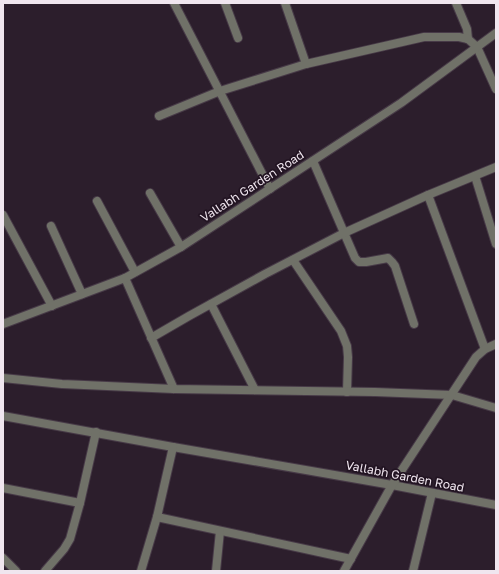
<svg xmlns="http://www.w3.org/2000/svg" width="499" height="574" viewBox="0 0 499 574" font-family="'Golos Text',sans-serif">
	<rect width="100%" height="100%" fill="#2c1e2c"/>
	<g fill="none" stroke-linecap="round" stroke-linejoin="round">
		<defs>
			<g id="street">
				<path d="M174,3L270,189"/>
				<path d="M225,3L238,38"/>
				<path d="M285,3L306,64"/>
				<path d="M456,3L467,29L468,39"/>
				<path d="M159,116L220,91L306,64L424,37H459L468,39L477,47L496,89"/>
				<path d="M313,161L355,258L359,262H366L388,258L392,262L395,266L414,324"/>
				<path d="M475,176L496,244"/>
				<path d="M150,193L181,247"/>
				<path d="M428,195L485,349"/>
				<path d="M97,201L135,272"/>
				<path d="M3,215L52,306"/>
				<path d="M51,226L82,294"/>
				<path d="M293,260L341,331L347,346L348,357L347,392"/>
				<path d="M125,278L174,389"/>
				<path d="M211,304L255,390"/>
				<path d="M3,324L125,278L181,247L401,103L496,33"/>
				<path d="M151,338L189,316L265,274L344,233L428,195L496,167"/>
				<path d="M3,378L62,384L174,389L375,392L452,395L496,408"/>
				<path d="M3,416L173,447L392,485L496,505"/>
				<path d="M3,488L80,503"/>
				<path d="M157,517L351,559"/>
				<path d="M3,558L16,571"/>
				<path d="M45,571L64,549L70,539L80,503L96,432"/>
				<path d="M141,571L157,517L173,447"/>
				<path d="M216,571L220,531"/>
				<path d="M344,571L392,485L476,357L485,349L496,344"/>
				<path d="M413,571L432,493"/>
			</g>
		</defs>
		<use href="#street" stroke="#473a47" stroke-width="10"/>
		<use href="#street" stroke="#707168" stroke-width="8"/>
	</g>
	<g text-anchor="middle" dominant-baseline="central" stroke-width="3.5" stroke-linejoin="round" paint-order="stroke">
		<g font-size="12" fill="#f0e6ef" stroke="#221422">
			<text transform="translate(252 186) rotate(-33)">Vallabh Garden Road</text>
			<text transform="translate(405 476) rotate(11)">Vallabh Garden Road</text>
		</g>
	</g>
	<rect width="499" height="574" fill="none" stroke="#f0e6ef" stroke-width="8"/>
</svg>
